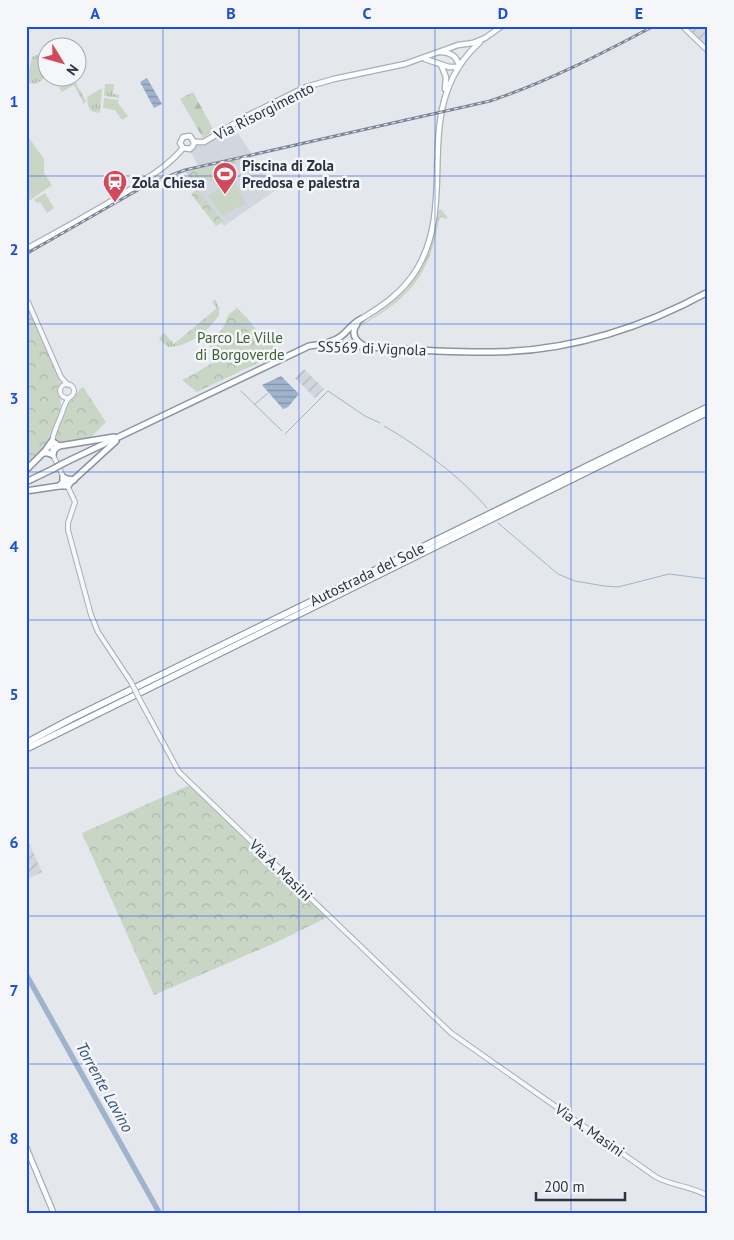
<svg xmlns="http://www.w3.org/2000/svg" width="734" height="1240" viewBox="0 0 734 1240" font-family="'PT Sans',sans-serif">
	<defs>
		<pattern id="industrial-furrows" width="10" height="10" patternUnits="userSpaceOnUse" patternTransform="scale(1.25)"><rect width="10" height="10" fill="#d2d6de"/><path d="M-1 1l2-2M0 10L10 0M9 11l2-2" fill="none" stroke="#b4b8c0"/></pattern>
		<pattern id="grass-tufts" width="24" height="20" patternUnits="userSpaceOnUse" patternTransform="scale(1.25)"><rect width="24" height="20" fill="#c9d6c5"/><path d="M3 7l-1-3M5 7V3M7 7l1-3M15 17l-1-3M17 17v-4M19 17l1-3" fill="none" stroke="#adb8ab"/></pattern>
		<pattern id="forest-firs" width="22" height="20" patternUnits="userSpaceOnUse" patternTransform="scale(1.25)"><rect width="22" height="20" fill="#c9d6c5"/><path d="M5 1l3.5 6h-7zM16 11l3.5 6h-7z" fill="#adb8ab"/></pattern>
		<pattern id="park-crowns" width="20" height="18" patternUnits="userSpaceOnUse" patternTransform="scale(1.25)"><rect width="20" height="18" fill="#c9d6c5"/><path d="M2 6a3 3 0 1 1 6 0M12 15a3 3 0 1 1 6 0" fill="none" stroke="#adb8ab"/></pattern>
		<pattern id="water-rules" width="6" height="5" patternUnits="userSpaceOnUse" patternTransform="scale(1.25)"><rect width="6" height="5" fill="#9fb4cc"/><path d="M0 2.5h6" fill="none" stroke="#8293a7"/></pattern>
	</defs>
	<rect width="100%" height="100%" fill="#e4e7ec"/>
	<path fill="#d2d6de" d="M231,123L276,190L224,226L186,172L199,167L188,148Z"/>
	<g fill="url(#industrial-furrows)">
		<path d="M680,26H708V52L691,38Z"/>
		<path d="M304,369L324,389L315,398L295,378Z"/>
		<path d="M26,836L42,872L26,880Z"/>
	</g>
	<g fill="url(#grass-tufts)">
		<path d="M47,51V76C39,82 36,86 26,82L32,57Z"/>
		<path d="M73,78L86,101L84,104L74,85L62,92L59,88Z"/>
		<path d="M105,84H114L113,94L119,95V98L104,96Z"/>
		<path d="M102,88L100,113L91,111L88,106L87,97Z"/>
		<path d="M104,98L119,100L118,103L128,116L122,120L115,110L103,108Z"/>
		<path d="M441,209L447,217V219L441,217L439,219C430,276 409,298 361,326L362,324C410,295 430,268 437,212Z"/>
		<path d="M215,299L219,308V315C210,330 187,348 168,347L159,339L164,333L174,344L217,308L212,302Z"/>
	</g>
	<path fill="url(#forest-firs)" d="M193,92L214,131L203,138L180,99Z"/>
	<g fill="url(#park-crowns)">
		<path d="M246,158L250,164L236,162L228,168L231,173L223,179L221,177L213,182C207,179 202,178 197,184L202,187L200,192L223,222L216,226L191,194L198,188L186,172Z"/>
		<path d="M26,297L40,327L39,331L61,384L59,390L61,405L57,421L64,416L68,402C75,400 76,391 83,387L106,422L91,437L59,442L56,440L55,436L53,440L26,465Z"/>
		<path d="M236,307L248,319L265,341L283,351L197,392L182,380L196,373L221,357L205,342C212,338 220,334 224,326C229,318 225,315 235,310Z"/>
		<path d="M192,784L328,917L277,942L154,995L82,833Z"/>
	</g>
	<g fill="#c9d6c5">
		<path d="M26,134L44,159V173L52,185L26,203Z"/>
		<path d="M231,175L236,183V186L242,192L240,194L246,203L239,208L238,206L223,217L208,196L223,186L221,182Z"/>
		<path d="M45,193L54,208L47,213L40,202L37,203L34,200Z"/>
	</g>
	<g fill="url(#water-rules)">
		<path d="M147,78L162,104L154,108L140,82Z"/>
		<path d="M281,376L299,394L288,407L283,409L262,385Z"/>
	</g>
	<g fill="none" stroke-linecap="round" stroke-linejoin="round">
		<g stroke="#9fb4cc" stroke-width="1">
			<path d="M241,391L282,431"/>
			<path d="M255,404L268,393"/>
			<path d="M384,426C419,446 461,477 487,508"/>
			<path d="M285,434L328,391L365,416L380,423"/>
			<path d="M498,523L558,574L575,581L604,586L618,587L669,574L708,579"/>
		</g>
		<path stroke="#9fb4cc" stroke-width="5.5" d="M26,974L160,1214"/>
		<defs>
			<g id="tertiary">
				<path d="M682,26L708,51"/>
				<path d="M28,302L61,377L68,385"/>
				<circle cx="67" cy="391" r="7"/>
				<path d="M69,398C65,403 64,407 62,413C56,429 50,436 53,455L75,502L68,523V530L91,615L98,632L131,682"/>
				<path d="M141,702L179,772L451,1033L656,1177C672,1186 692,1186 708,1196"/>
			</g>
			<g id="secondary">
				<path d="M440,52C450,52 457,56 459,66"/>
				<path d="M425,59L449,67H457"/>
				<path d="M441,65L446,77L445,89"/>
				<path d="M194,142H204L247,116L306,87L334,79L405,64L458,45L473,43L485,38L502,26"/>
				<path d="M183,148L180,143L183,137L190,136L194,142"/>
				<path d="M183,148L190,149L193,146L194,142"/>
				<path d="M26,249C63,229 99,210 134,187C152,175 169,165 183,148"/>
				<path d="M361,319C383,306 403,292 417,269C460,197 408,107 480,42"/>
				<path d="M26,1147L54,1214"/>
			</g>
			<g id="trunk">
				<path d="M357,324C351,332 354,340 363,345"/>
				<path d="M329,342C347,337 347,326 361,319"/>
				<path d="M43,453H48L53,455L54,450L59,446L114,437"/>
				<path d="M64,463L309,346L324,344C380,347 437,353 494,352C570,351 642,328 708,292"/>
				<path d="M26,470L45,451L52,441L59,446"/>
				<path d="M26,482L53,469"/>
				<path d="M59,486H68L70,483L116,441"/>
				<path d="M26,491L59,486L63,482V477L67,479L74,480"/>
			</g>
			<g id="motorway">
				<path d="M26,743L71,719L708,407"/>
				<path d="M26,749L708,412"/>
			</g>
		</defs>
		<use href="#tertiary" stroke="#a9aeb7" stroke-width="6"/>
		<use href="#secondary" stroke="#a9aeb7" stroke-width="7"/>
		<use href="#trunk" stroke="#8b94a3" stroke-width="8"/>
		<use href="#motorway" stroke="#8b94a3" stroke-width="8"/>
		<use href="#tertiary" stroke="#f7f8fa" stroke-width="4"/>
		<use href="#secondary" stroke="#fff" stroke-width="4.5"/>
		<use href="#trunk" stroke="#fff" stroke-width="5"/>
		<use href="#motorway" stroke="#fff" stroke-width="5.5"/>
		<defs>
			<path id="rail" d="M26,254L150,183L185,170L490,101C547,82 601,54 654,26"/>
		</defs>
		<use href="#rail" stroke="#7d8696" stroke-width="3"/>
		<use href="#rail" stroke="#f4f6f9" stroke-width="1" stroke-dasharray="4" stroke-linecap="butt"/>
		<defs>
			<path id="tertiary-bridge" d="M131,682L141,702"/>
			<path id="trunk-bridge" d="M53,469L64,463"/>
		</defs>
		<use href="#tertiary-bridge" stroke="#a9aeb7" stroke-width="6" stroke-linecap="butt"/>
		<use href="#trunk-bridge" stroke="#8b94a3" stroke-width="8" stroke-linecap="butt"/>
		<use href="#tertiary-bridge" stroke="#f7f8fa" stroke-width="4"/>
		<use href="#trunk-bridge" stroke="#fff" stroke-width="5"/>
	</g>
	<path fill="none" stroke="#1d4ed8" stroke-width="1" stroke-opacity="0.55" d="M163,26V1214M299,26V1214M435,26V1214M571,26V1214M26,176H708M26,324H708M26,472H708M26,620H708M26,768H708M26,916H708M26,1064H708"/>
	<defs>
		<symbol id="stadium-pin" viewBox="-11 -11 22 30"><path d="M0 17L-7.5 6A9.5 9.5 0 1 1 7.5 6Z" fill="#d1495b" stroke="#f4f6f9"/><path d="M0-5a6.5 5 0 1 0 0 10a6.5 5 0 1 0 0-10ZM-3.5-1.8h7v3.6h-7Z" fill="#fff"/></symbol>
		<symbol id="station-pin" viewBox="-11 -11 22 30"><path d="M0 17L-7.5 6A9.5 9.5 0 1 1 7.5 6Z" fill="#d1495b" stroke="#f4f6f9"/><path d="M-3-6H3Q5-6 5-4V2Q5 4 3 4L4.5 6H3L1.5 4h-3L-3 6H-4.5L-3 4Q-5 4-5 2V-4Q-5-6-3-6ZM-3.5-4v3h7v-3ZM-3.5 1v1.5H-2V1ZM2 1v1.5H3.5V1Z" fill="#fff"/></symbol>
	</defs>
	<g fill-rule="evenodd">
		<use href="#stadium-pin" x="211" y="160" width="28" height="38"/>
		<use href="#station-pin" x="101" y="168" width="28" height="38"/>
	</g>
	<g text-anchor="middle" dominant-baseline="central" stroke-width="5" stroke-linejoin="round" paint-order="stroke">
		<g font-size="15" fill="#2b3445" stroke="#f4f6f9">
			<text transform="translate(264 111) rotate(-27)">Via Risorgimento</text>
			<text transform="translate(372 348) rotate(2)">SS569 di Vignola</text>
			<text transform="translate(367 574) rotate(-26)">Autostrada del Sole</text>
			<text transform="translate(281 870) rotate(44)">Via A. Masini</text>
			<text transform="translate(590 1130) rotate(35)">Via A. Masini</text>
		</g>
		<g font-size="15" font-weight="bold" fill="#2b3445" stroke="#f4f6f9" text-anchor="start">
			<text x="242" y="165">Piscina di Zola<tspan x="242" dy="17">Predosa e palestra</tspan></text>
			<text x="132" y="182">Zola Chiesa</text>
		</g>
		<g font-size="15" fill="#3f6138" stroke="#f4f6f9">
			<text x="240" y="337">Parco Le Ville<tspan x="240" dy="17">di Borgoverde</tspan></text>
		</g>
		<g font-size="16" font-style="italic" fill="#34527a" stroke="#f4f6f9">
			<text transform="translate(105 1087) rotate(61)">Torrente Lavino</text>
		</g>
	</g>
	<rect width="734" height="1240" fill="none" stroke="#f4f6f9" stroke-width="55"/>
	<g transform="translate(62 62) rotate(127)"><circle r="24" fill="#f4f6f9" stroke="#a4a8b1"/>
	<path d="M0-4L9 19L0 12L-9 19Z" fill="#d1495b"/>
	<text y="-8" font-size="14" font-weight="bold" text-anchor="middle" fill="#2b3445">N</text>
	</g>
	<path d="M536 1192v8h89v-8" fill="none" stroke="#2b3445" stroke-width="2.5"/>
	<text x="544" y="1192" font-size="15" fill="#2b3445" stroke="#f4f6f9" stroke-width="4" paint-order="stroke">200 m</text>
	<rect x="28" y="28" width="678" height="1184" fill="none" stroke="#1d4ed8" stroke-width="2"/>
	<g font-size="16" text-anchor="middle" font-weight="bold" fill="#1d4ed8">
		<text x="95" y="19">A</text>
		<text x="231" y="19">B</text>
		<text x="367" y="19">C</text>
		<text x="503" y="19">D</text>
		<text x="639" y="19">E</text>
		<text x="14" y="107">1</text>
		<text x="14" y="255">2</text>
		<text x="14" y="404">3</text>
		<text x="14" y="552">4</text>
		<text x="14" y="700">5</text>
		<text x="14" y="848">6</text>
		<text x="14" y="996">7</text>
		<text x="14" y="1144">8</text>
	</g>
</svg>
